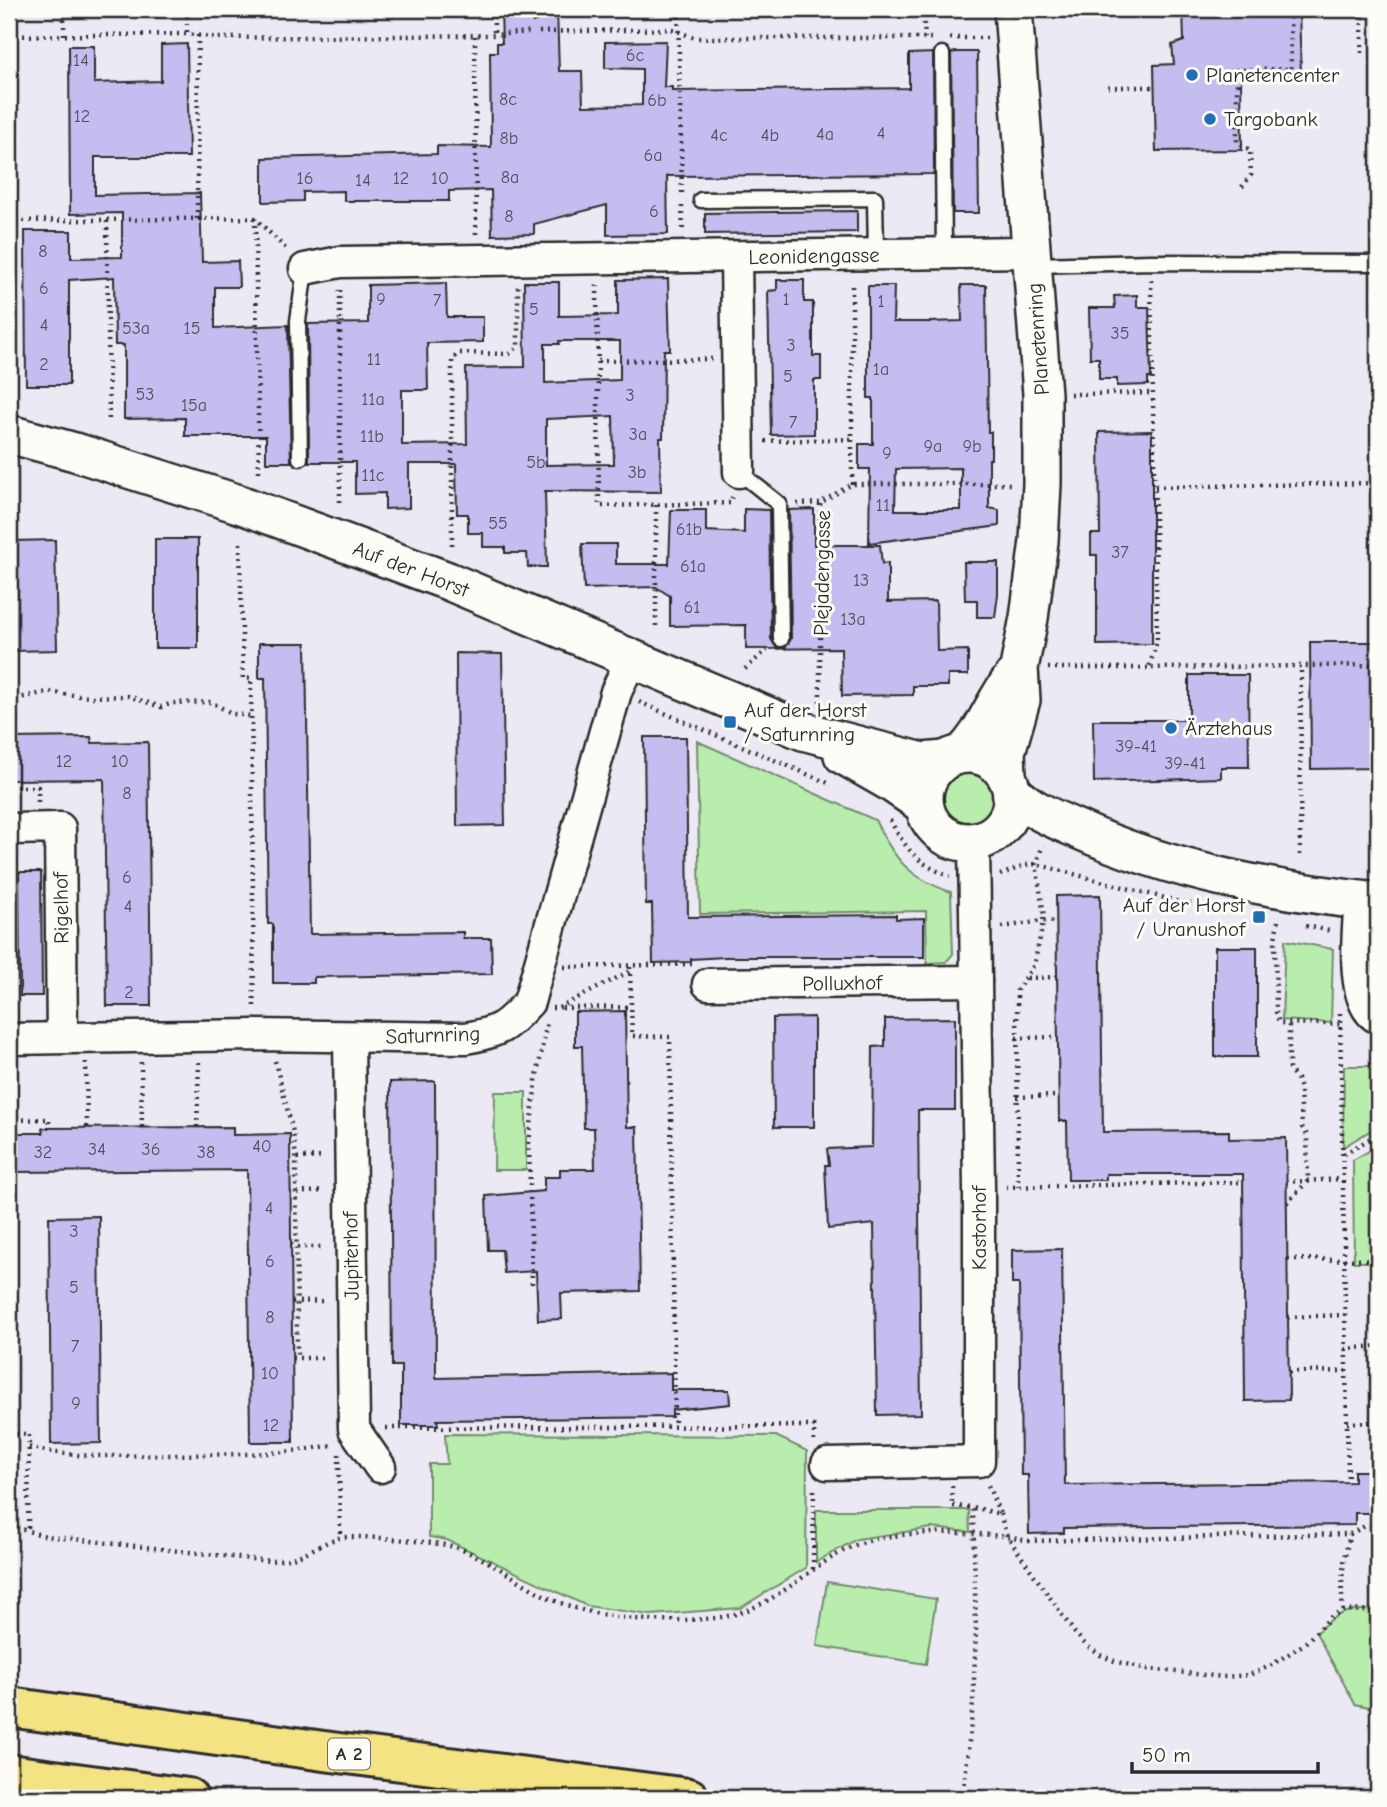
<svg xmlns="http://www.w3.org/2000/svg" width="1387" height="1807" viewBox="0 0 1387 1807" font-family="'Comic Neue',sans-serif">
	<rect width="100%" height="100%" fill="#ece9f5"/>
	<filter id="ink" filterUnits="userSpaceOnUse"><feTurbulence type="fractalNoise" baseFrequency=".0143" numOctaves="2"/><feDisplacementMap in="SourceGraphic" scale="14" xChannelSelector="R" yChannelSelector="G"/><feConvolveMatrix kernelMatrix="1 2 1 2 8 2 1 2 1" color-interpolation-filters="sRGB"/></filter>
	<g filter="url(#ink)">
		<g fill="#b8edae" stroke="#728c6c" stroke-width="2">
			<path d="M697,741L875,820C894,859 909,878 951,892L953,954L946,962L927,963L926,911L700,914Z"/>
			<circle cx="967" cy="800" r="27"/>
			<path d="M1285,940L1333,949L1331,1023L1282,1020Z"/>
			<path d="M1344,1066H1378V1126L1343,1147Z"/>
			<path d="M495,1092H526V1170H494Z"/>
			<path d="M1378,1146V1262H1354L1353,1160Z"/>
			<path d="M445,1434L776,1436L807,1451L806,1568L740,1608L651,1615L587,1606L447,1540L429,1537V1464H447Z"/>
			<path d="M816,1510H969L970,1532L932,1528L857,1539L816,1562Z"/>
			<path d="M827,1582L936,1599L926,1664L817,1646Z"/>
			<path d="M1378,1610V1709L1355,1704L1316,1633C1337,1611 1348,1609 1378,1610Z"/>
		</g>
		<g fill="#c4bdef" stroke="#2b2b2b" stroke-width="2" fill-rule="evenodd">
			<path d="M501,9H524L526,17L533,22L542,17L544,9H557L559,71H582L583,106L642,105V69L605,68V42L666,41L664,87H672V91L909,88V54L933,53L934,174L667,176L668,234L607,235V205L534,224V234L492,235L491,190L449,191V201H344V191L303,192V201L263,202V158L437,154V146L491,147L490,52H497V43H502Z"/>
			<path d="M1183,9H1299L1301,74L1241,76L1242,150L1156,151L1154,65L1174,64L1172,45L1184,41Z"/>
			<path d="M187,44L189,157H95V195L200,193L202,262L238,261L239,287H215V328L288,325L291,462H266V436H185V418L124,419V345H115L114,277L69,280V385H26L25,231H71V258L122,257V213L70,214L69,46H94V83L127,82L161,81V45Z"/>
			<path d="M956,52H977L979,213H953L951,53Z"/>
			<path d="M857,211V232L705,234V213Z"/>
			<path d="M668,279L670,350H664L663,438H660L661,492L545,491L547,567H528L527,553H505V547H483V533H468V514H457L456,464H409V508L385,509V493L355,494V462H309L308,324L368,323V285L446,283L447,317H483V342L427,343L428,390H402V445L467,444L466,368L525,367L524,282H559V316L618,315V280ZM559,341H620V380L545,383V344H559ZM613,416L614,464L546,465V419Z"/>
			<path d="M777,280H804V302H813V356H821V380H814V434L771,435L768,291L777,290Z"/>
			<path d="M961,285H986L988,432H991V459H989V508L999,510V526L869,543L870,469H859V444H873V398H868V286H894L893,322H929L962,321ZM961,468V510H895L896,469Z"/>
			<path d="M1137,295V307H1149L1151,378H1148V385L1117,386V379H1099V358H1090L1089,308H1115L1114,296Z"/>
			<path d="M1152,431V644L1097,645V555H1091V534H1100L1099,432Z"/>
			<path d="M744,509L769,510L771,639L776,647L785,648L791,639L789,510L814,509V545H880L882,564L888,563V602L936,601L937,651L968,650V675H948V686H913V695L842,696L841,648L746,649V625L670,626V596L656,587L584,589L582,544H616V564H669L671,510H706V531L744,533Z"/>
			<rect x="155" y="539" width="43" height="109"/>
			<path d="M55,540L57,650L13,651L12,541Z"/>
			<path d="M964,562H998V594L995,617H977V600H965Z"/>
			<path d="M1310,642H1378V768L1311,769Z"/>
			<path d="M259,643H306L310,934L463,932V938H491L492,974L314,977V983H273V924H268L265,678H259Z"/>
			<path d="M456,653L502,654L505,825L457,826Z"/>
			<path d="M1189,675H1248L1249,767H1221V778L1094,782L1093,720H1189Z"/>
			<path d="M91,737L92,743L148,742L151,1006H107L104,779L9,780V738Z"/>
			<path d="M644,737H686L688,917L896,915V919L924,918V957H725L691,959V962L653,963L652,904H646Z"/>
			<path d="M19,872H41L42,996H20Z"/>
			<path d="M1100,895L1103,1132L1229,1131V1139L1286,1138L1289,1400L1245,1401L1243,1174H1106V1180H1068L1067,1121H1059L1056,896Z"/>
			<rect x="1215" y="947" width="42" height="110"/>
			<path d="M625,1011L627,1127H637L640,1291L561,1293L562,1319L538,1320L536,1271L504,1273L502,1250H488L486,1196L544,1191V1177H560V1169H595L594,1128H584L582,1046H575V1012Z"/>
			<path d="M814,1017V1127H774L773,1018Z"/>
			<path d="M955,1018V1110H918L921,1414L877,1415L874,1224L828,1229L825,1165H829L827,1149L872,1147L873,1047L885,1046V1019Z"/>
			<path d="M435,1081L436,1378L671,1373V1390H729L730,1404L672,1410V1417L437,1420L438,1425H401V1366H392L390,1082Z"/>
			<path d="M233,1127V1135L290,1134L293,1442H250L247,1170L16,1172L15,1133H43L42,1128Z"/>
			<path d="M99,1216L101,1443L51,1444L49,1217Z"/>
			<path d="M1062,1249L1065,1485L1354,1482V1471H1378V1513H1355V1525L1064,1528V1533L1029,1534L1028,1475H1021L1019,1284H1012V1250Z"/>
		</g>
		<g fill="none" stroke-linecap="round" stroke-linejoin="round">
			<defs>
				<g id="service">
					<path d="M534,9V12"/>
					<path d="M942,54L944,253"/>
					<path d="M701,200L875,198L876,254"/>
					<path d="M1034,265L1151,262L1378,263"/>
					<path d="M300,458L298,321L305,269"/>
					<path d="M739,472L779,504L781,639"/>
				</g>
				<g id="minor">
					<path d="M736,257L739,472"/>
					<path d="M305,269L340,262L1032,252"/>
					<path d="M11,829L60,828L62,1036"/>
					<path d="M1360,900C1358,928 1349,1005 1378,1018"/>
					<path d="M708,984L976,981"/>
					<path d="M349,1037L354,1429L380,1467"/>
					<path d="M9,1039L255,1035L466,1038C500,1032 506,1027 529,1002L616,692L631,659"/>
					<path d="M827,1464L979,1461V1187L974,843"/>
				</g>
				<g id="tertiary">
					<path d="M9,434L75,452L239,504L448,581L803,731L923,762L945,760"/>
					<circle cx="968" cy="798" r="44"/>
					<path d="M962,754C985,732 993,702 1013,677"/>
					<path d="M843,755L890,782L924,805"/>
					<path d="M1007,775L1006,752L1021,700L1019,668L1029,618L1039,541L1042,484V394L1013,9"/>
					<path d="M1013,792C1031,810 1054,819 1077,829C1172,872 1275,891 1378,902"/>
				</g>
				<g id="motorway">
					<path d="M9,1707L324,1751L689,1798"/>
					<path d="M9,1774L188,1798"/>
				</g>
			</defs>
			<use href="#service" stroke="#2b2b2b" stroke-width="19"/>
			<use href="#minor" stroke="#2b2b2b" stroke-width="35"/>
			<use href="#tertiary" stroke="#2b2b2b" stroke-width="42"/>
			<use href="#motorway" stroke="#2b2b2b" stroke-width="44"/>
			<g stroke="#2b2b2b" stroke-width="4.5" stroke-dasharray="2 5" stroke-linecap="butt">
				<path d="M187,9V34"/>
				<path d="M494,9V35"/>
				<path d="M678,9L682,193"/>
				<path d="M923,9L925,38"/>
				<path d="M1362,9V58"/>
				<path d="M539,32L672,29L695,38H931"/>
				<path d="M64,35V9"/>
				<path d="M9,36L187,34L218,38L494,35L530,32"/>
				<path d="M475,36L476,235"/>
				<path d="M950,38H987"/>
				<path d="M1108,87H1154"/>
				<path d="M1242,187L1251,175L1250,150L1237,142V70L1291,69L1290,9"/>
				<path d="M682,206L683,232"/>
				<path d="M255,218L259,473"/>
				<path d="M197,219L198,34"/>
				<path d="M9,221L255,218L288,251"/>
				<path d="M9,221L11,398"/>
				<path d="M107,221L109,424"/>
				<path d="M1151,280L1157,641L1149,668L1378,665"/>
				<path d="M597,285L599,506L730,503L732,497"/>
				<path d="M598,361L712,359"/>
				<path d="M1070,394L1153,393"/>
				<path d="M765,441L852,439"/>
				<path d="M852,484V281"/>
				<path d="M1155,487L1378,483"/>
				<path d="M340,502V289"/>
				<path d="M797,504L820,503"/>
				<path d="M656,505V631"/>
				<path d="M240,543L243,678H251L254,1009"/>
				<path d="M452,545V359L460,353L509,354L518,347V283"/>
				<path d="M1048,668H1149"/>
				<path d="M745,669L767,650"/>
				<path d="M9,700L48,692L89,697L128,696L161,707L173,703L211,702L233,714L251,716"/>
				<path d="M639,702L828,783"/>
				<path d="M820,702V503L852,484H1013"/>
				<path d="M9,787H38V803"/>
				<path d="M890,820C906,849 918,865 950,876"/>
				<path d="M1300,855L1301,666"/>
				<path d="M1000,875L1026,865L1036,864L1176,901L1215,909"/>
				<path d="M1278,921L1275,939L1276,1012L1279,1023L1340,1024"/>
				<path d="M1306,926L1332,931"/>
				<path d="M1002,927L1043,921L1056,922"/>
				<path d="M564,967L692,964"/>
				<path d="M630,967L632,1036L670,1037L675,1427"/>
				<path d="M1027,978L1057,977"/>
				<path d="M552,1008H559L630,971"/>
				<path d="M562,1008L631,1007"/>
				<path d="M1340,1013L1348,1482"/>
				<path d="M1016,1038L1058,1037"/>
				<path d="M275,1061L293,1132L296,1157L297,1358"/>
				<path d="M86,1062L87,1128"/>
				<path d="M141,1062L142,1128"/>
				<path d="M1017,1097L1058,1096"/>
				<path d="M9,1120L49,1119V1128"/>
				<path d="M197,1127L199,1061"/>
				<path d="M1344,1154L1378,1134"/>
				<path d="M290,1158L324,1157"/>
				<path d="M1286,1182L1341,1179"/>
				<path d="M1006,1187L1243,1182"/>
				<path d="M1018,1187L1017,990L1034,965L1041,933L1044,916L1036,864L1043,845"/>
				<path d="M290,1193L324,1191"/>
				<path d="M1287,1203L1308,1181L1307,1135L1302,1127L1300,1089L1297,1079L1289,1069V1025"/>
				<path d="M291,1244L297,1247H325"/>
				<path d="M1288,1259L1378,1260"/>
				<path d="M532,1284L529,1143L536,1081L547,1022"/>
				<path d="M292,1302L326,1301"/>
				<path d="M1288,1317L1344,1315"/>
				<path d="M1345,1349L1378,1346"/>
				<path d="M292,1358H326"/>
				<path d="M1289,1372L1346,1371"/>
				<path d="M1347,1423L1378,1422"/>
				<path d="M386,1428L814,1426V1442"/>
				<path d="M9,1434H29L28,1531"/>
				<path d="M29,1447C76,1460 124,1455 172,1455C226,1454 279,1456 332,1445"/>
				<path d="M339,1454L340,1537"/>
				<path d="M952,1486V1506L973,1507L1000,1514L988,1485"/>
				<path d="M1000,1514L1007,1536L1074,1632L1086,1645L1100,1655L1117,1662L1148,1669L1223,1677L1249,1675L1270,1666L1304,1644L1331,1617L1343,1611L1378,1610"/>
				<path d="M9,1526L46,1536L269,1561C277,1560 287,1560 295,1557C310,1552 324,1542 339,1538C353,1534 434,1542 450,1546C490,1557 521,1586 558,1602C606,1621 664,1623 715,1618C771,1612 802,1571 849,1548C888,1528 986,1530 1027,1541L1350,1534L1365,1526H1378"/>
				<path d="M813,1569L814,1487"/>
				<path d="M1343,1611C1340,1582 1343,1562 1350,1534"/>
				<path d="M963,1798L973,1704L976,1630L973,1507"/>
			</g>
			<use href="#service" stroke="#fdfcf7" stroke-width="14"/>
			<use href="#minor" stroke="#fdfcf7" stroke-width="30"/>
			<use href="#tertiary" stroke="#fdfcf7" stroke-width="37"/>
			<use href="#motorway" stroke="#f4e382" stroke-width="38"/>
		</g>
	</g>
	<g fill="#1f6fb2" stroke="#fdfcf7" stroke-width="2.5">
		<circle cx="1192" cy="75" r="7"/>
		<circle cx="1210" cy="119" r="7"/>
		<rect x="723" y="715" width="14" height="14" rx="3.5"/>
		<circle cx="1171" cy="728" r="7"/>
		<rect x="1252" y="910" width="14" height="14" rx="3.5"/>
	</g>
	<g text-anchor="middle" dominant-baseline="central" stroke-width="6" stroke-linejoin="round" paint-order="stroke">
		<g font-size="18" fill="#51505c">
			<text x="635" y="55">6c</text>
			<text x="81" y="60">14</text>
			<text x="508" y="99">8c</text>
			<text x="657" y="100">6b</text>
			<text x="82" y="116">12</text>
			<text x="881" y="133">4</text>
			<text x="825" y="134">4a</text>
			<text x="719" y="135">4c</text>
			<text x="770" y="135">4b</text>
			<text x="509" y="138">8b</text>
			<text x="653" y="155">6a</text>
			<text x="510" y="177">8a</text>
			<text x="305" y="178">16</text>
			<text x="401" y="178">12</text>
			<text x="440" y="178">10</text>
			<text x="363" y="180">14</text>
			<text x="654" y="211">6</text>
			<text x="509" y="216">8</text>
			<text x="43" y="251">8</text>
			<text x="44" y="288">6</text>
			<text x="381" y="299">9</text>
			<text x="786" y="299">1</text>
			<text x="437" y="300">7</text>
			<text x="881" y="301">1</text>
			<text x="534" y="309">5</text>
			<text x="44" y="325">4</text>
			<text x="136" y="328">53a</text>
			<text x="192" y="328">15</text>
			<text x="1120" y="333">35</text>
			<text x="791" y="345">3</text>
			<text x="374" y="359">11</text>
			<text x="44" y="364">2</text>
			<text x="881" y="369">1a</text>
			<text x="788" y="376">5</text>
			<text x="145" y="394">53</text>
			<text x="630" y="395">3</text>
			<text x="373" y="399">11a</text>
			<text x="194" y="405">15a</text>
			<text x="793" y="422">7</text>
			<text x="638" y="434">3a</text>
			<text x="372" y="436">11b</text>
			<text x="933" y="446">9a</text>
			<text x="972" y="446">9b</text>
			<text x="887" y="453">9</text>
			<text x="536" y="462">5b</text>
			<text x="637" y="472">3b</text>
			<text x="373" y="475">11c</text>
			<text x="883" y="505">11</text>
			<text x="498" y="523">55</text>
			<text x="689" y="529">61b</text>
			<text x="1120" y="552">37</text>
			<text x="693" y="566">61a</text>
			<text x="861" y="580">13</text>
			<text x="692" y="607">61</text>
			<text x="853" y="619">13a</text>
			<text x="1136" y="746">39-41</text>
			<text x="64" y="761">12</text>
			<text x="120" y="761">10</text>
			<text x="1185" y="763">39-41</text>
			<text x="127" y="793">8</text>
			<text x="127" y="877">6</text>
			<text x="128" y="906">4</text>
			<text x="129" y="992">2</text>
			<text x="262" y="1146">40</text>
			<text x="97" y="1149">34</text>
			<text x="151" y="1149">36</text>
			<text x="43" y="1152">32</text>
			<text x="206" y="1152">38</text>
			<text x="269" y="1208">4</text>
			<text x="74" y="1231">3</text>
			<text x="270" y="1261">6</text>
			<text x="74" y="1287">5</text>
			<text x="270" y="1317">8</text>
			<text x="75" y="1346">7</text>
			<text x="270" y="1373">10</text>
			<text x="76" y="1403">9</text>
			<text x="271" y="1425">12</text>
		</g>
		<rect fill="#fdfcf7" stroke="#6a6a68" stroke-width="2" x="328" y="1738.5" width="42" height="31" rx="5"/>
		<g font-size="19" font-weight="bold" fill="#2b2b2b">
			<text x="349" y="1754">A 2</text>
		</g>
		<g font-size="21" fill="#2b2b2b" stroke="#fdfcf7" text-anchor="start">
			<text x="1206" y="75">Planetencenter</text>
			<text x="1224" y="119">Targobank</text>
			<text x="744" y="710">Auf der Horst<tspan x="744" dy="24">/ Saturnring</tspan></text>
			<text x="1185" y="728">Ärztehaus</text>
			<text x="1245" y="905" text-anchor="end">Auf der Horst<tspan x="1245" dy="24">/ Uranushof</tspan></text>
		</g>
		<g font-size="21" fill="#2b2b2b" stroke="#fdfcf7">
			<text transform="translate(814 256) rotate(-1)">Leonidengasse</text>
			<text transform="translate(1038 339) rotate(-94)">Planetenring</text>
			<text transform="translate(411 569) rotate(21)">Auf der Horst</text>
			<text transform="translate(822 573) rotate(-89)">Plejadengasse</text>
			<text transform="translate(61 908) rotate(-91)">Rigelhof</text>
			<text transform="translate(842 983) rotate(-1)">Polluxhof</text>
			<text transform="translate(433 1035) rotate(-2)">Saturnring</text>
			<text transform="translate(979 1228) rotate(-90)">Kastorhof</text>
			<text transform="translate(351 1256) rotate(-91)">Jupiterhof</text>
		</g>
	</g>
	<rect width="1387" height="1807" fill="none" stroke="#fdfcf7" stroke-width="35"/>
	<rect x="18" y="18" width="1352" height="1772" fill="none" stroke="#2b2b2b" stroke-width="2.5" filter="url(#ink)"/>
	<path d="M1132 1762v10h186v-10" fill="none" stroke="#2b2b2b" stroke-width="3.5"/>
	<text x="1142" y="1762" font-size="21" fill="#2b2b2b" stroke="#fdfcf7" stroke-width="5" paint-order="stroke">50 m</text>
</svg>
